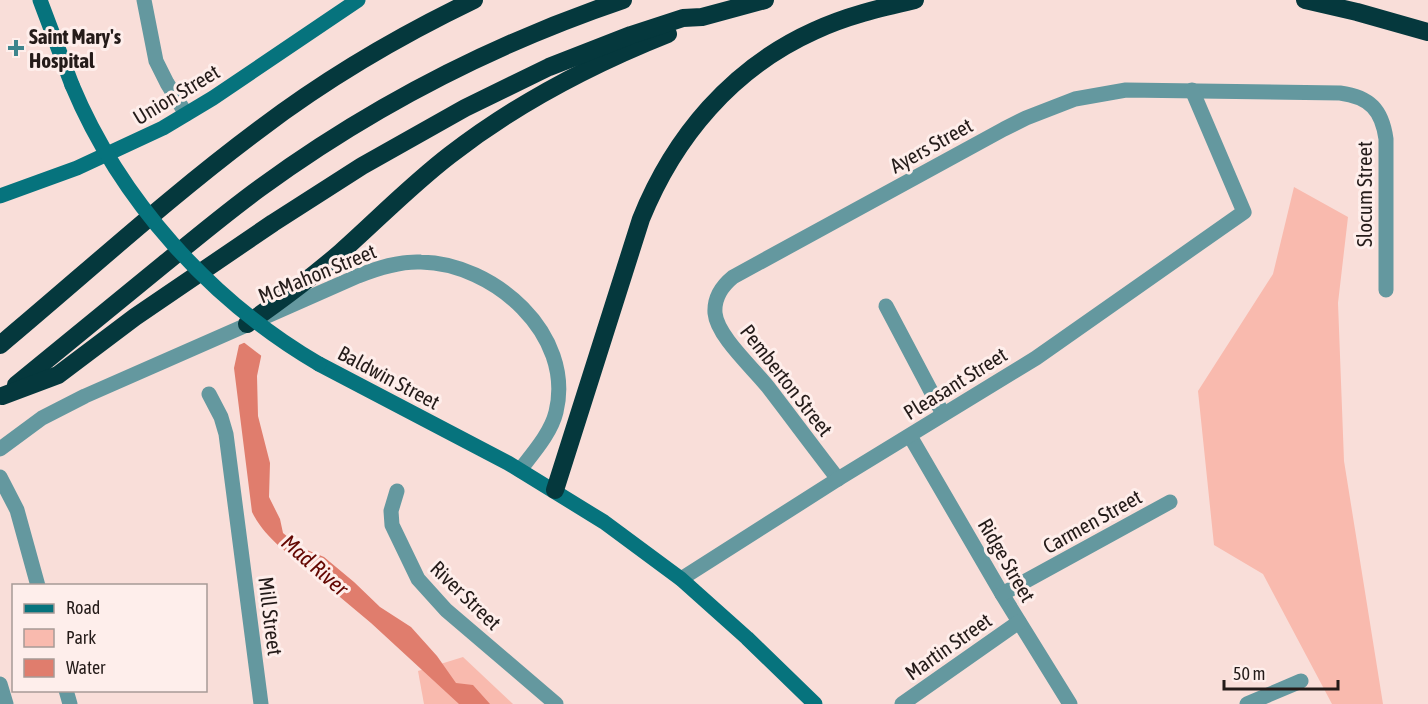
<svg xmlns="http://www.w3.org/2000/svg" width="1428" height="704" viewBox="0 0 1428 704" font-family="'Asap Condensed',sans-serif">
	<rect width="100%" height="100%" fill="#f9ded9"/>
	<g fill="#f9baae">
		<path d="M1294,187L1348,217L1338,303L1344,461L1383,704H1332L1263,574L1214,545L1198,391L1273,274Z"/>
		<path d="M463,657L513,704H424L418,671Z"/>
	</g>
	<path fill="#e07d6d" d="M266,333L257,376L258,416L270,463L269,497L280,519L283,533L300,547L324,557L354,582L380,607L411,627L437,656L456,683L473,685L490,704H459L371,623L279,546C268,536 259,526 252,512L234,368L239,345Z"/>
	<path fill="#f9ded9" d="M265,330L269,334L263,357L242,341Z"/>
	<g fill="none" stroke-linecap="round" stroke-linejoin="round">
		<g stroke="#64989f" stroke-width="15">
			<path d="M144,0L156,61L167,83L186,114"/>
			<path d="M886,306L943,414"/>
			<path d="M209,394L221,417L226,434L261,704"/>
			<path d="M910,436L1002,594L1070,704"/>
			<path d="M0,449L42,418L85,396L358,276C378,268 399,261 421,262C493,263 575,334 556,412C551,433 533,453 520,470"/>
			<path d="M0,477L17,510L38,586"/>
			<path d="M838,479C814,448 791,417 768,387C753,368 717,336 715,313C714,298 722,286 733,277L1004,129L1026,118L1075,99L1126,90L1340,93C1370,97 1382,110 1386,139V290"/>
			<path d="M397,491L391,511L392,525L418,579L446,610L556,704"/>
			<path d="M681,579L838,479L1036,358L1244,212L1192,90"/>
			<path d="M1002,594L1170,502"/>
			<path d="M0,684L6,704"/>
			<path d="M66,690L70,704"/>
			<path d="M902,704L1019,622"/>
			<path d="M1247,704L1301,681"/>
		</g>
		<g stroke="#06737d" stroke-width="15">
			<path d="M40,0L72,85"/>
			<path d="M0,196L77,168L163,128L213,98L358,0"/>
			<path d="M319,364L508,463L604,522L681,579L747,638L815,704"/>
		</g>
		<g stroke="#05383d" stroke-width="18">
			<path d="M1305,0L1357,12L1428,32"/>
			<path d="M247,324C280,301 311,278 341,252C377,220 411,185 450,155C516,104 590,65 668,34"/>
			<path d="M0,345C86,273 170,196 260,129C326,79 399,36 474,0"/>
			<path d="M16,385C65,345 115,304 164,264C196,238 227,212 260,188C371,107 493,44 623,0"/>
			<path d="M2,396L58,375L135,317L273,223L362,166L465,108L549,67L631,35L683,18L702,17L765,0"/>
			<path d="M555,490L641,219C674,137 732,68 814,31C846,16 880,8 915,0"/>
		</g>
		<path stroke="#06737d" stroke-width="15" d="M72,85C120,200 211,301 319,364"/>
	</g>
	<path fill="#3e858d" stroke="#feeeeb" stroke-width="2" d="M13 39h6v6h6v6h-6v6h-6v-6h-6v-6h6z"/>
	<g text-anchor="middle" dominant-baseline="central" stroke-width="6" stroke-linejoin="round" paint-order="stroke">
		<g font-size="21" font-weight="bold" fill="#241b19" stroke="#feeeeb" text-anchor="start">
			<text x="29" y="36">Saint Mary's<tspan x="29" dy="24">Hospital</tspan></text>
		</g>
		<g font-size="21" fill="#241b19" stroke="#feeeeb">
			<text transform="translate(176 94) rotate(-31)">Union Street</text>
			<text transform="translate(931 145) rotate(-29)">Ayers Street</text>
			<text transform="translate(1364 194) rotate(-90)">Slocum Street</text>
			<text transform="translate(317 273) rotate(-22)">McMahon Street</text>
			<text transform="translate(389 377) rotate(28)">Baldwin Street</text>
			<text transform="translate(787 380) rotate(52)">Pemberton Street</text>
			<text transform="translate(955 383) rotate(-32)">Pleasant Street</text>
			<text transform="translate(1092 521) rotate(-29)">Carmen Street</text>
			<text transform="translate(1007 560) rotate(60)">Ridge Street</text>
			<text transform="translate(466 595) rotate(44)">River Street</text>
			<text transform="translate(271 616) rotate(83)">Mill Street</text>
			<text transform="translate(948 646) rotate(-35)">Martin Street</text>
		</g>
		<g font-size="22" font-style="italic" fill="#630601" stroke="#feeeeb">
			<text transform="translate(315 565) rotate(41)">Mad River</text>
		</g>
	</g>
	<rect x="12" y="584" width="195" height="108" fill="#feeeeb" stroke="#a79a97" stroke-width="1.5"/>
	<rect x="24" y="604" width="30" height="9" fill="#06737d" stroke="#a79a97" stroke-width="1.5"/>
	<text x="66" y="614" font-size="18" fill="#241b19">Road</text>
	<rect x="24" y="629" width="30" height="18" fill="#f9baae" stroke="#a79a97" stroke-width="1.5"/>
	<text x="66" y="644" font-size="18" fill="#241b19">Park</text>
	<rect x="24" y="659" width="30" height="18" fill="#e07d6d" stroke="#a79a97" stroke-width="1.5"/>
	<text x="66" y="674" font-size="18" fill="#241b19">Water</text>
	<path d="M1224 680v9h114v-9" fill="none" stroke="#241b19" stroke-width="3"/>
	<text x="1233" y="680" font-size="18" fill="#241b19" stroke="#feeeeb" stroke-width="4.5" paint-order="stroke">50 m</text>
</svg>
